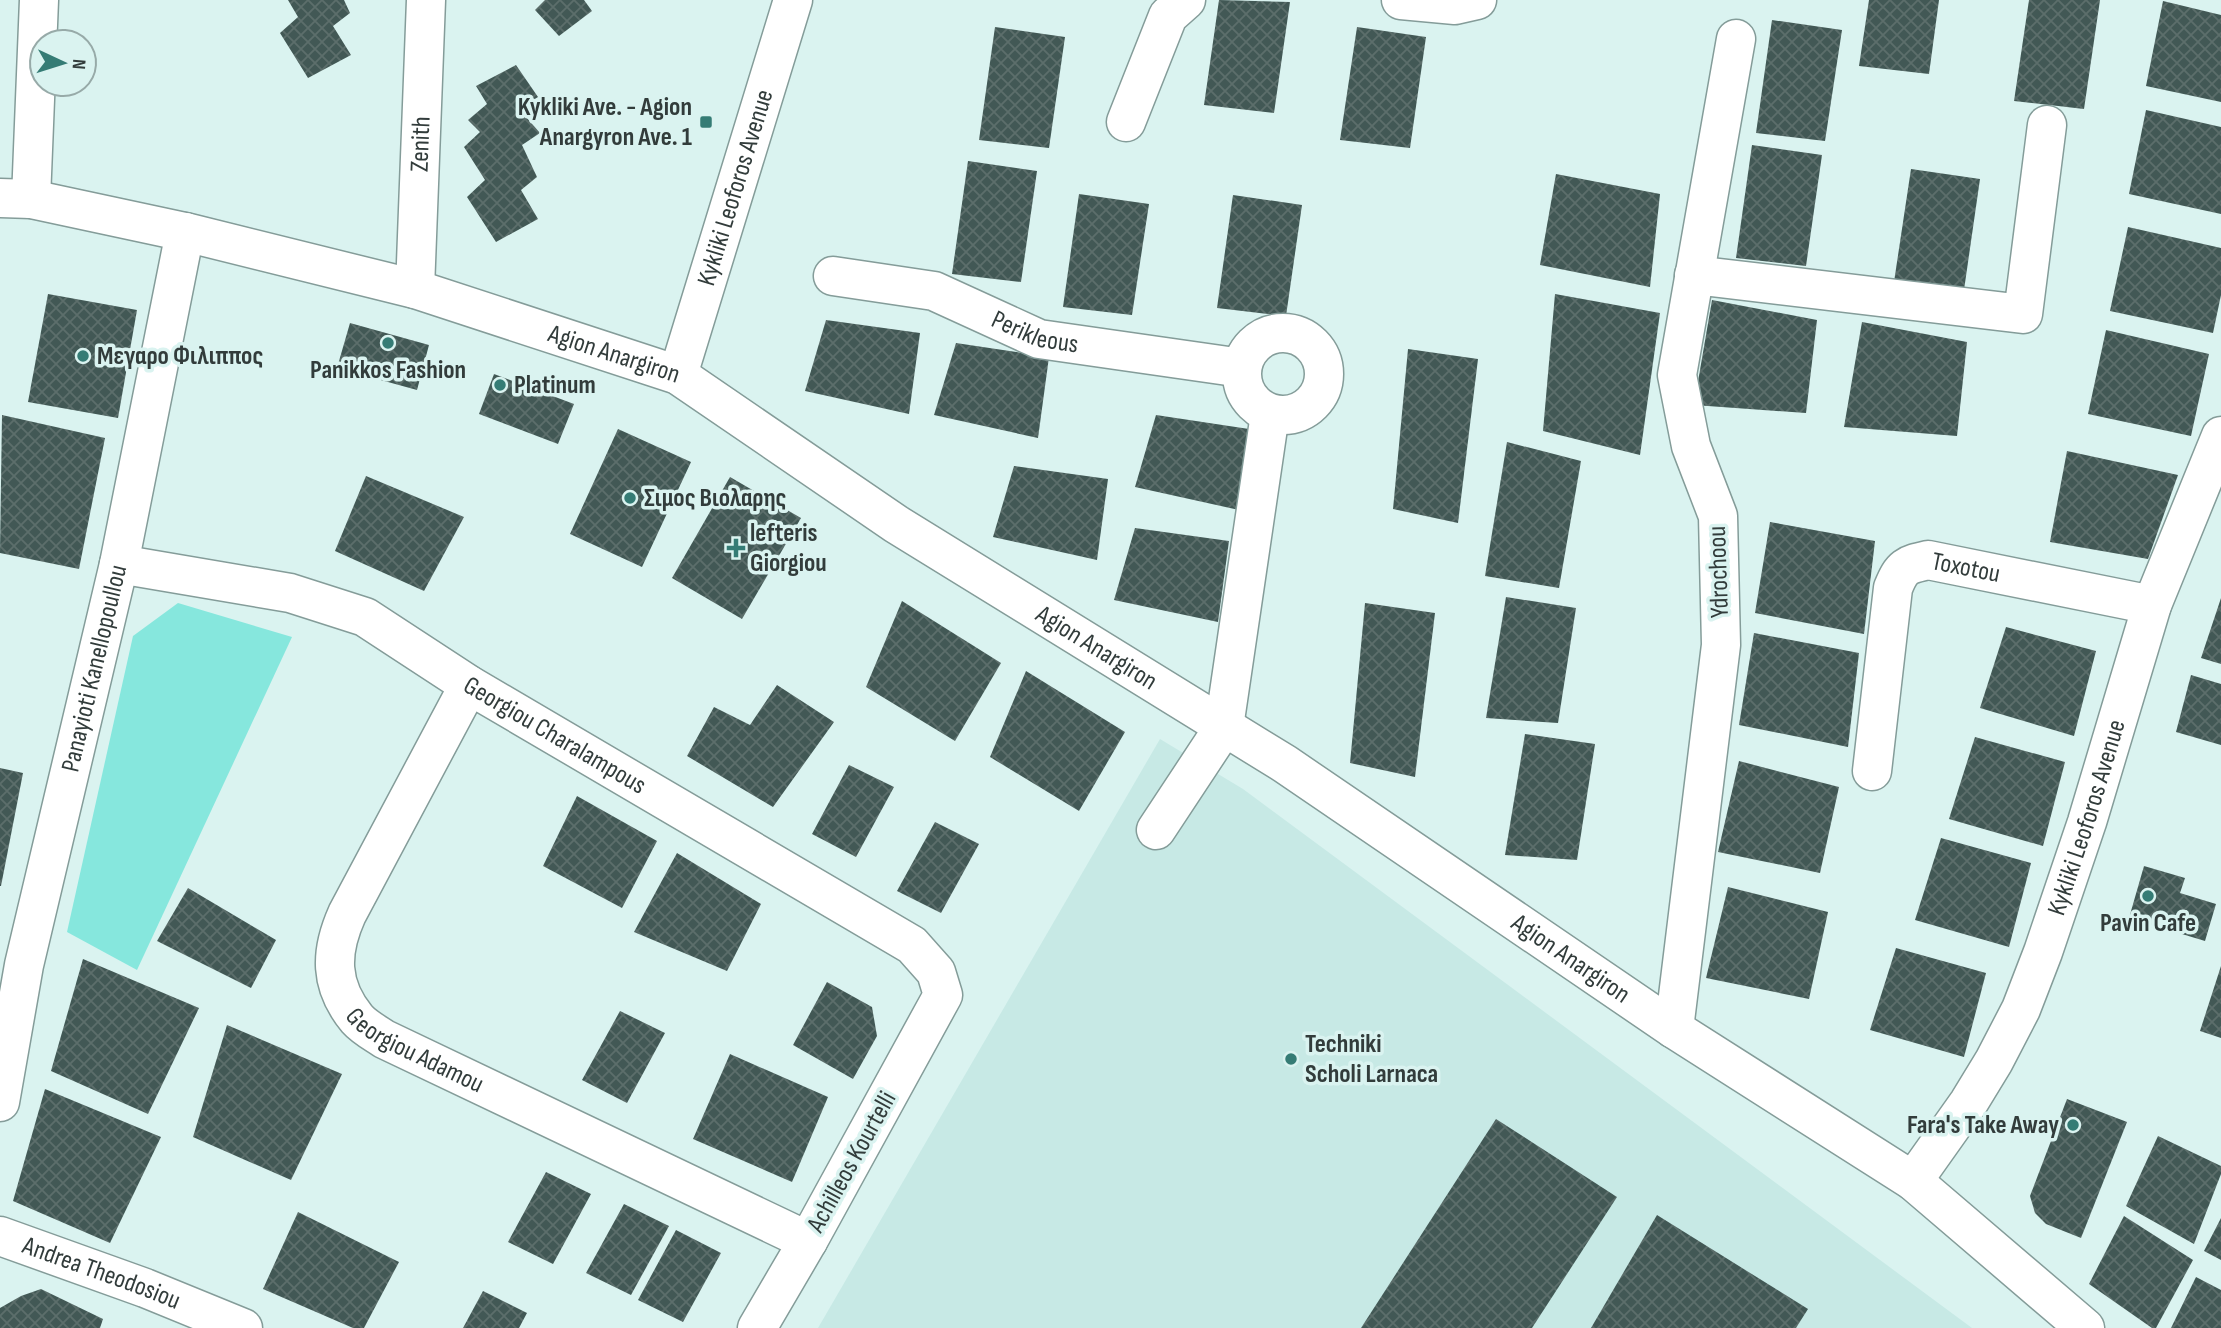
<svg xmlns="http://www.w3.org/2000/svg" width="2221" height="1328" viewBox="0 0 2221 1328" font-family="'Sofia Sans Condensed',sans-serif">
	<defs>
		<pattern id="building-cross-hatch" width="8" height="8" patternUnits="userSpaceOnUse" patternTransform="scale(1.75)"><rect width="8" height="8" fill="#425855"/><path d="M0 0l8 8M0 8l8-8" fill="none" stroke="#5c6e6b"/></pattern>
	</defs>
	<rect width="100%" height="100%" fill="#daf3f0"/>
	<path fill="#c7e9e5" d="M1160,739L1243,789L1972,1328H818Z"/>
	<path fill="#86e7dd" d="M178,603L292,637L137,970L67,932L133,636Z"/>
	<g fill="url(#building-cross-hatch)">
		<path d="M288,0H344L350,13L333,26L351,55L308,78L280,33L298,17Z"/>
		<path d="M545,0H584L592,11L559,36L535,10Z"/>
		<path d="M1219,0L1290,2L1274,113L1204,105Z"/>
		<path d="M1869,0H1939L1929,74L1859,66Z"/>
		<path d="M2029,0H2100L2084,109L2014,101Z"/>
		<path d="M2163,1L2221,15V102L2146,86Z"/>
		<path d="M1772,20L1842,30L1825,141L1756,133Z"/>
		<path d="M995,27L1065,37L1049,148L979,140Z"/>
		<path d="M1357,27L1426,37L1410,148L1340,140Z"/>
		<path d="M516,65L538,97L519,109L540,133L522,145L537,177L521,190L538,219L496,242L467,197L485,180L464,147L480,132L468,120L487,104L476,86Z"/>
		<path d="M2146,110L2221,127V214L2129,194Z"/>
		<path d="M1752,145L1822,155L1806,266L1736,258Z"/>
		<path d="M968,161L1037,171L1021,282L952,274Z"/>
		<path d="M1911,169L1980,179L1964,290L1894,282Z"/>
		<path d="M1556,174L1660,194L1650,287L1540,265Z"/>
		<path d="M1079,194L1149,204L1132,315L1063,307Z"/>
		<path d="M1233,195L1302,205L1286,316L1217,308Z"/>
		<path d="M2128,227L2221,248V295L2213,333L2110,311Z"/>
		<path d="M48,294L137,310L118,418L28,402Z"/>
		<path d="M1555,294L1660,313L1640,455L1543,431Z"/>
		<path d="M1712,300L1817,320L1806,413L1694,405Z"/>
		<path d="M826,320L920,333L909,414L805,391Z"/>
		<path d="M1862,322L1967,342L1957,436L1844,427Z"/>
		<path d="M350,323L429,345L417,390L337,368Z"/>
		<path d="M2106,330L2209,354L2191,436L2088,414Z"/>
		<path d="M956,343L1049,357L1038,438L934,415Z"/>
		<path d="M1408,349L1478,359L1458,523L1393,509Z"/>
		<path d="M494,374L574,404L558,444L479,414Z"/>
		<path d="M2,415L105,438L79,569L0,553Z"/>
		<path d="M1156,415L1249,429L1239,510L1135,487Z"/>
		<path d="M618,429L691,462L642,567L570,534Z"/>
		<path d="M1507,442L1581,461L1559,588L1485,576Z"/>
		<path d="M2067,451L2178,475L2148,559L2050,542Z"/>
		<path d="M1014,466L1108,479L1097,560L993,537Z"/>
		<path d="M366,476L464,517L424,591L335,551Z"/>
		<path d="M730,477L801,518L742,619L672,578Z"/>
		<path d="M1770,522L1875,541L1864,634L1755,613Z"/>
		<path d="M1135,528L1229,541L1218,622L1114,600Z"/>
		<path d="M1506,597L1576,608L1558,723L1486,718Z"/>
		<path d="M2221,598V664L2201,658Z"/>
		<path d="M902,601L1001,663L955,741L866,687Z"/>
		<path d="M1365,603L1435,613L1415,777L1350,763Z"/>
		<path d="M2006,627L2096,651L2074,736L1980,708Z"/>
		<path d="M1754,633L1859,653L1848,747L1739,725Z"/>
		<path d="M1026,671L1125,732L1079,811L990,757Z"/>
		<path d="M2191,675L2221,684V745L2176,732Z"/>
		<path d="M777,685L834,722L773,807L687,756L714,707L750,725Z"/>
		<path d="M1525,734L1595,744L1577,860L1505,855Z"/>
		<path d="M1975,737L2065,762L2043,846L1949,819Z"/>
		<path d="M1739,761L1839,787L1820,873L1718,852Z"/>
		<path d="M849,765L894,787L856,857L812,834Z"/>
		<path d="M0,768L23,773L1,886H0Z"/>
		<path d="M577,796L657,841L622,908L543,866Z"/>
		<path d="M935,822L979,844L941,913L897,891Z"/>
		<path d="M1941,838L2031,863L2009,947L1915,920Z"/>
		<path d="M677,853L761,904L727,971L634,932Z"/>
		<path d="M2144,866L2185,878L2180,893L2216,904L2205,941L2129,918Z"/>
		<path d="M1728,887L1828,912L1809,999L1706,978Z"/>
		<path d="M188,888L276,940L251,988L157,941Z"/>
		<path d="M1896,948L1986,973L1964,1057L1870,1030Z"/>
		<path d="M83,959L199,1008L148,1114L51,1071Z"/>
		<path d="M2221,966V1038L2200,1031Z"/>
		<path d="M827,982L872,1007L877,1036L853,1079L793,1045Z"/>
		<path d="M620,1011L665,1033L627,1103L582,1080Z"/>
		<path d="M227,1025L342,1074L291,1180L193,1137Z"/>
		<path d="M730,1054L828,1097L792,1182L693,1139Z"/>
		<path d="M45,1089L161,1137L110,1243L13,1201Z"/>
		<path d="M2067,1099L2127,1122L2081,1238L2046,1224L2035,1213L2030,1196Z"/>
		<path d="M1496,1119L1617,1197L1532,1328H1361Z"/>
		<path d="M2158,1136L2221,1166V1174L2194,1244L2126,1206Z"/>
		<path d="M546,1172L591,1194L553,1264L508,1242Z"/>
		<path d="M624,1204L669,1226L631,1295L586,1273Z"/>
		<path d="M298,1212L399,1262L364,1328H353L263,1289Z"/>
		<path d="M1657,1215L1808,1309L1796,1328H1591Z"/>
		<path d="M2124,1216L2193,1260L2156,1328H2152L2089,1284Z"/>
		<path d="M2221,1218V1260L2204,1251Z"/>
		<path d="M676,1230L721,1253L683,1322L638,1300Z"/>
		<path d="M2196,1277L2221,1290V1328H2171Z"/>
		<path d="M41,1289L103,1319L100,1328H0V1308L21,1296Z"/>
		<path d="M483,1291L527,1313L519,1328H463Z"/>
	</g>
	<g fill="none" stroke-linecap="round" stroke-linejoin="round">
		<defs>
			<g id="minor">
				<path d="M1401,0L1455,5L1477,0"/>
				<path d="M1126,122L1168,16L1186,0"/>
				<path id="s1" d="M0,198L31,199L185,232L415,289L678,375L896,524L1285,764L1674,1029L1913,1181L2085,1328"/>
				<path d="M31,199L39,0"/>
				<path d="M1694,275L2023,314L2047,125"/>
				<path id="s2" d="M833,276L934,291L1039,339L1242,368"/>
				<path id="s3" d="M415,289L426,0"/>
				<circle cx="1283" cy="374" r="41"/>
				<path id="s4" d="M678,375L793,0"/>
				<path id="s5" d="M119,564L290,593L365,617L469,685L912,945L936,972L943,995L808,1241L757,1328"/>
				<path id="s6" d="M469,685L347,914C330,952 329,985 357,1019C364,1027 375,1033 384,1039L808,1241"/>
				<path id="s7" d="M1872,771L1893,588C1902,566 1906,565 1928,560L2152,605"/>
				<path d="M1156,830L1224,727L1270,414"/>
				<path d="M1674,1029L1721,645L1718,516L1691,446L1677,375L1736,39"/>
				<path id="s8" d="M0,1102L24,965L119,564L185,232"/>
				<path id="s9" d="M1913,1181L1969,1102L1994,1061L2021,1009L2043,952L2087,822L2152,605L2221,436"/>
				<path id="s10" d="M0,1236L145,1288L243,1328"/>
			</g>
		</defs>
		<use href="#minor" stroke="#849c99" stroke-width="41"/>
		<use href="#minor" stroke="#fff" stroke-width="38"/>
	</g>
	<g fill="#357c75" stroke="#daf3f0" stroke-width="2.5">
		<rect x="699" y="115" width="14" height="14" rx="3.5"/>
		<circle cx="388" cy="343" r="7"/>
		<circle cx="83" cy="356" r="7"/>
		<circle cx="500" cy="385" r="7"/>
		<circle cx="630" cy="498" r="7"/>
		<path d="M732.5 537.5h7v7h7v7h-7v7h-7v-7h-7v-7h7z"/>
		<circle cx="2148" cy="896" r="7"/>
		<circle cx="1291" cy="1059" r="7"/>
		<circle cx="2073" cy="1125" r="7"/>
	</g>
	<g text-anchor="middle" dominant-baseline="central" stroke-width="7" stroke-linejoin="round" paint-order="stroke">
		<g font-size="26" font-weight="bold" fill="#323c3b" stroke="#daf3f0" text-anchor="start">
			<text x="692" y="107" text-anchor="end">Kykliki Ave. - Agion<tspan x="692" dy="30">Anargyron Ave. 1</tspan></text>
			<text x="97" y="356">Μεγαρο Φιλιππος</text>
			<text x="388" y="370" text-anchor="middle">Panikkos Fashion</text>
			<text x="514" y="385">Platinum</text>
			<text x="644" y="498">Σιμος Βιολαρης</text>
			<text x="750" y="533">lefteris<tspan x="750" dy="30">Giorgiou</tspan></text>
			<text x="2148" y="923" text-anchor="middle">Pavin Cafe</text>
			<text x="1305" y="1044">Techniki<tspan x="1305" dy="30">Scholi Larnaca</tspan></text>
			<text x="2059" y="1125" text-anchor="end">Fara's Take Away</text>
		</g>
		<g font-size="26" fill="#323c3b" stroke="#daf3f0">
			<text stroke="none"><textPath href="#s3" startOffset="145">Zenith</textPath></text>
			<text stroke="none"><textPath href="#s4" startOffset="196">Kykliki Leoforos Avenue</textPath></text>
			<text stroke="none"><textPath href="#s2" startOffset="212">Perikleous</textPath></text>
			<text stroke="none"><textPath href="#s1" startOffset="635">Agion Anargiron</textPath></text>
			<text stroke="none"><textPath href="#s7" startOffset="271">Toxotou</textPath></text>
			<text transform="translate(1719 572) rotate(-92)">Ydrochoou</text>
			<text stroke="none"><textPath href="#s1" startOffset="1202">Agion Anargiron</textPath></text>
			<text stroke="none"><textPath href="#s8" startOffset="444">Panayioti Kanellopoullou</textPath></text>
			<text stroke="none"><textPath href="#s5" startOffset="476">Georgiou Charalampous</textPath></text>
			<text stroke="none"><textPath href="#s9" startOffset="406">Kykliki Leoforos Avenue</textPath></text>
			<text stroke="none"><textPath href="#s1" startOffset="1769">Agion Anargiron</textPath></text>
			<text stroke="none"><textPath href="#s6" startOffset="438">Georgiou Adamou</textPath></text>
			<text transform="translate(852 1162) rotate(-61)">Achilleos Kourtelli</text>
			<text stroke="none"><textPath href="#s10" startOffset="108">Andrea Theodosiou</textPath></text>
		</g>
	</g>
	<g transform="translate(63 63) rotate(94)"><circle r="33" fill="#daf3f0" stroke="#97aaa8" stroke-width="2"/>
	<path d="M0-5L12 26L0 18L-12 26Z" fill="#357c75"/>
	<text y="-10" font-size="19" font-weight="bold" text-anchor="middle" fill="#323c3b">N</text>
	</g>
</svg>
